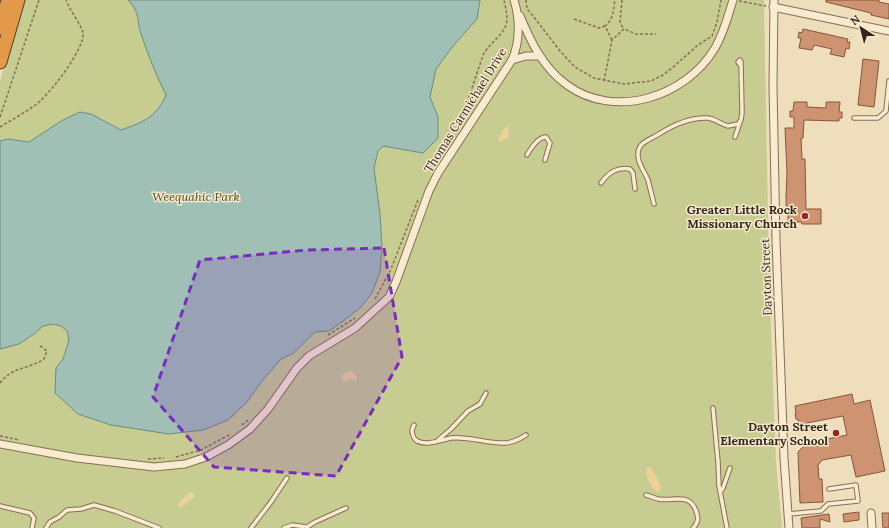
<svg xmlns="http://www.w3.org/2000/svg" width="889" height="528" viewBox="0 0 889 528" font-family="Lora,serif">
	<rect width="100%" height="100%" fill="#eedebc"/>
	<path fill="#c7cc90" d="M23,0H764L769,272L776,462L782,528H0V81Z"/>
	<g fill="#ecd298">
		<path d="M507,126L509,127L508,132L509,137L500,142L498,140L503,130Z"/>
		<path d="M346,372H353L357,377V380L354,381L350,379L344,382L343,381L342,377Z"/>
		<path d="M647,467H650L657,478L661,488L659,492C651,490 644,475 647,467Z"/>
		<path d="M189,492L194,493V498L180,508L178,505L179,503Z"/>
	</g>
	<path fill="#a0bfb5" stroke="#688d82" d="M128,0H480L477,19L453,46L436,69L430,97L438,117V138L423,153L383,146L378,151L374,168L380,214L382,247L380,272L372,293L361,307L346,319L329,331L315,332L294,353L281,359L262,381L247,402L228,420L203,430L169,434L111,425L78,414L55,393L56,368L63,359L69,340L67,331L61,326L53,324L43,326L34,334L19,344L0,349V141L8,139L29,142L63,120L80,112L91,114L121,130C143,122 156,118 166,95C156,75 148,55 141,34C136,19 141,14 128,0Z"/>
	<g fill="#ce9471" stroke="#86563b">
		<path d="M826,0H879V2L889,4V19L871,15V13L826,2Z"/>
		<path d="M803,29L848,39L847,42H850L849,49L846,48L844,57L830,54L832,49L814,45L812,50L799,48L801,38H798L799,32L802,33Z"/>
		<path d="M863,59L879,61L874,107L858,105Z"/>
		<path d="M794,102H807V107L826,108V102H840L839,112H842V118H839V121L804,120L803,138H801L802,159H805L806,209H821V224H802L801,222H788V206H786V197L787,173L785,128H794V117H790V111H793Z"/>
		<path d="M852,394L854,404L870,400L885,471L856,477L851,455L822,460L818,465L819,479H822L823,502L800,503L798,452L807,443L847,435L843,416L807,423L808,427L799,429L798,419H796L795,414H796L795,406Z"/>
		<path d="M859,512V520L844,522L843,514Z"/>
		<path d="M882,513H889V528H883Z"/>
		<path d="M829,514L830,522L820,519V528H802L801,518Z"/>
	</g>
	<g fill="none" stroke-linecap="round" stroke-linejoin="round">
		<defs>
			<g id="lane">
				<path d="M854,118H878L886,111L889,81"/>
				<path d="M735,137L740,122"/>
				<path d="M527,155C531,148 538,137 546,137L550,143L545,160"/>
				<path d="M601,183C609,172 617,167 630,169L633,173L635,189"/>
				<path d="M654,204C652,196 650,188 648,180C645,172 637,163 638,154C638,142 650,140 659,134C673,125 690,117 708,118C716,119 720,124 728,126L738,124L741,120L742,113L741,62L740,60L738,62L741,66"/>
				<path d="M713,408L718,462L719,486L727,528"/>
				<path d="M414,425L412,430C412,434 414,439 417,441C427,446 441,440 451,438C469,436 488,444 506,443C514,442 520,439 526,435"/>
				<path d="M438,440L451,429L468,411L480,404L486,393"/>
				<path d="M721,491L723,488L730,468"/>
				<path d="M646,495C650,496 654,498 658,499C673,502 691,491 697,514C699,520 697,524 693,528"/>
				<path d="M0,506L30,513L34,518L32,528"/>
				<path d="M788,514L821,511L828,504L858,501L856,485L829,489"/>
				<path d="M46,528L50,522L59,517L67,510L81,509L94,505L115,511L159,528"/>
				<path d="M251,528L271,502L287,478"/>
				<path d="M284,528L292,525L307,527L315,522L346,508"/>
			</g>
			<g id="street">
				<path d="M774,0L773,86L776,240L784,458L789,528"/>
				<path d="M773,7L889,31"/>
				<path d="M520,16C531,42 543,68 567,85C615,120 686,97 715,48C724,33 728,16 733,0"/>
				<path d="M512,60L526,56H538"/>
				<path d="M0,444L77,458L154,467L185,464L206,457L228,445L250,429L268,409L297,368L309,356L355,328L389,297L396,282L429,191L438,173L512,60C520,42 520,19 514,0"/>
				<path d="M871,513L872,528"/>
			</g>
			<g id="highway">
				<path d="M0,28L8,0"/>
				<path d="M0,62L18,0"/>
			</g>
		</defs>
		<use href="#lane" stroke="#866e55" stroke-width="5.5"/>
		<use href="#street" stroke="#866e55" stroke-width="9"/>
		<use href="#highway" stroke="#533c2a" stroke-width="15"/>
		<g stroke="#866e55" stroke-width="1.5" stroke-dasharray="3 2" stroke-linecap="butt">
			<path d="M526,0L527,9L530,12L560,51L575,67L594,78L624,84L651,81L663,75L672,68L698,45L712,36L717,22L721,0"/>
			<path d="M622,0L620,23L624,29"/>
			<path d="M739,1L766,6"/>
			<path d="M574,19L599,28L605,26"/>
			<path d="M612,40L605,26C614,19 613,10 615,0"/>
			<path d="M604,81L612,40L624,29L636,34H656"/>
			<path d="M0,117L39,0"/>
			<path d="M462,122L467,103L483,55C489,43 507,33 507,19C507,12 505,6 504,0"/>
			<path d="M0,127C11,120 23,114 34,106C48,97 85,49 83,33C82,26 69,9 66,0"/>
			<path d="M375,299L391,269L418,200"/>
			<path d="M328,335L355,318"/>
			<path d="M0,383C13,366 27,370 44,359L47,351L39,345"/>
			<path d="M242,425L248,420"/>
			<path d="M0,436L20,440"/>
			<path d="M176,457L201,450L229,435"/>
			<path d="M148,459L164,458"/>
		</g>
		<use href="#lane" stroke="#f9ebcf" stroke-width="3.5"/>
		<use href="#street" stroke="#f9ebcf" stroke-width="7"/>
		<use href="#highway" stroke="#e29949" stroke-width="13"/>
	</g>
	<path fill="#7b2cbf" fill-opacity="0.2" stroke="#7b2cbf" stroke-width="3" stroke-dasharray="8 5" stroke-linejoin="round" d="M384,248L402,357L336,476L214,467L153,397L200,260L307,250Z"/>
	<g fill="#962429" stroke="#f6e8cc" stroke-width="1.5">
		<circle cx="805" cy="216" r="4"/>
		<circle cx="836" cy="433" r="4"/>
	</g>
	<g text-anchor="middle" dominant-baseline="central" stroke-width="3" stroke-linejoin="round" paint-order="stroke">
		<g font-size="12" fill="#35261b" stroke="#f6e8cc">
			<text transform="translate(465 110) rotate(-58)">Thomas Carmichael Drive</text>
			<text transform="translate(766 277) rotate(-92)">Dayton Street</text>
		</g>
		<g font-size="12" font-style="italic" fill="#475221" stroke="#f6e8cc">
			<text x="196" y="196">Weequahic Park</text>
		</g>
		<g font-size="12" font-weight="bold" fill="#35261b" stroke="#f6e8cc" text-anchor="end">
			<text x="797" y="209">Greater Little Rock<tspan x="797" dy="14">Missionary Church</tspan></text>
			<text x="828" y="426">Dayton Street<tspan x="828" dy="14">Elementary School</tspan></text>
		</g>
	</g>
	<g transform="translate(861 28) rotate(324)" stroke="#f6e8cc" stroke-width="3" paint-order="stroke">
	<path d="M0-3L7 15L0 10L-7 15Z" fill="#35261b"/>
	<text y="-6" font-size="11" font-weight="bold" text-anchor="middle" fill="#35261b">N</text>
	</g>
</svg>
